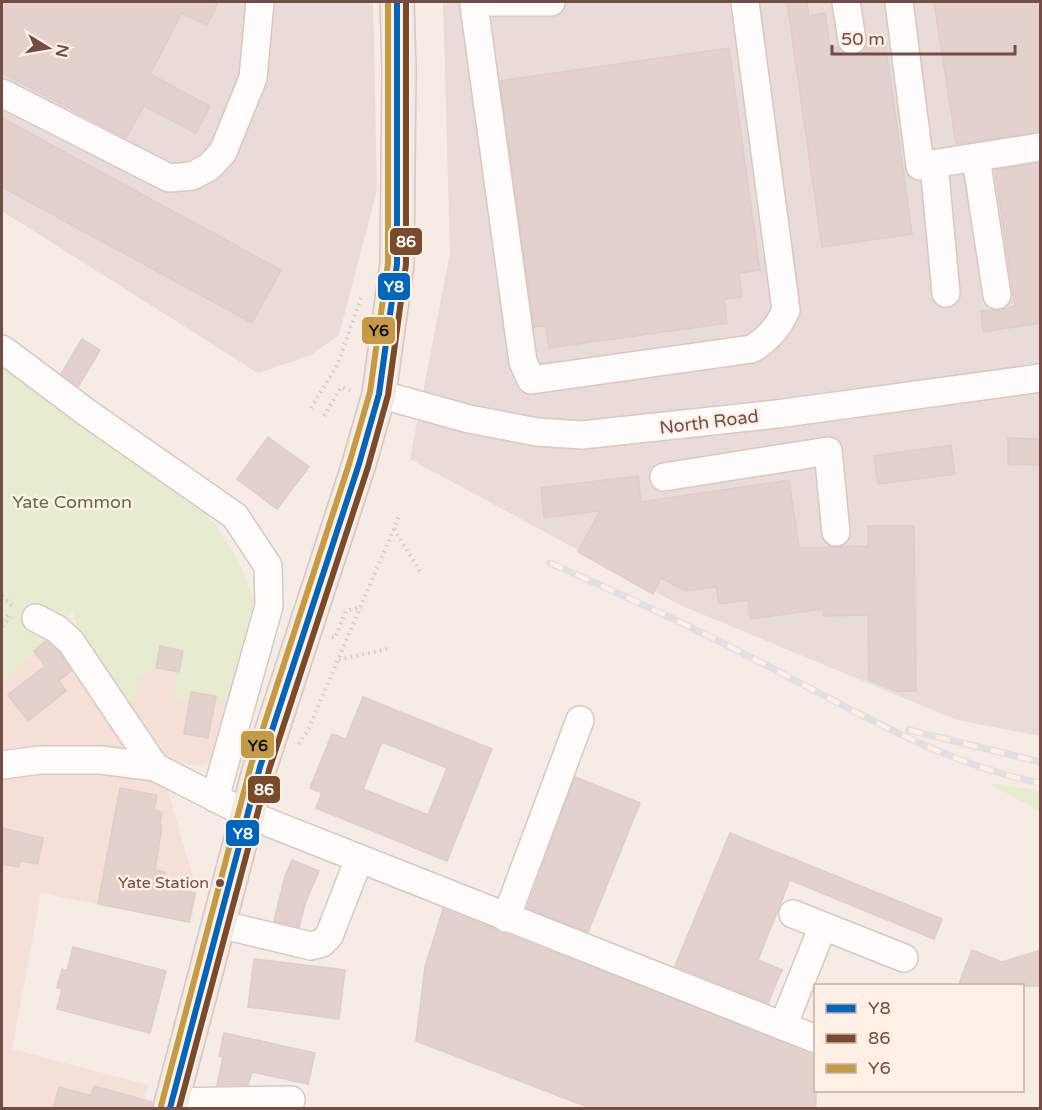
<svg xmlns="http://www.w3.org/2000/svg" width="1042" height="1110" viewBox="0 0 1042 1110" font-family="'Varela Round',sans-serif">
	<rect width="100%" height="100%" fill="#f6ebe5"/>
	<path fill="#f4e0d6" d="M104,621L239,657L233,697L218,755L202,766L168,761L167,788L197,891L191,923L41,893L12,1049L148,1085L142,1108H2V683L50,638L93,691L139,683Z"/>
	<g fill="#e9dbd7">
		<path d="M2,2H373L377,190L339,335L309,356L258,373L2,211Z"/>
		<path d="M443,2H1040V736L957,720L678,604L410,459L450,253Z"/>
	</g>
	<g fill="#e7ebcf">
		<path d="M2,369L177,486L217,526L240,564L256,605L243,679L238,659L231,702L201,694L189,705L173,697L183,651L160,646L156,668L137,679L139,683L132,711L83,641L72,611L50,638L2,683Z"/>
		<path d="M988,783L1040,791V812V811Z"/>
	</g>
	<g fill="#e2d1cd" stroke="#dfcdc7" stroke-width="1.5" fill-rule="evenodd">
		<path d="M2,2H218L207,25L182,13L150,74L210,106L196,133L144,106L126,138L2,73Z"/>
		<path d="M787,2H807L809,16L825,13L830,48L838,47L846,54L855,55L862,52L867,43L885,40L912,234L822,247Z"/>
		<path d="M934,2H1041V132L956,144Z"/>
		<path d="M729,48L760,270L739,273L742,297L724,299L727,323L549,348L546,326L534,327L500,81Z"/>
		<path d="M2,118L281,270L252,323L2,187Z"/>
		<path d="M1041,163V323L983,332L981,311L1000,310L1015,306L995,170Z"/>
		<path d="M82,339L100,350L78,387L61,374Z"/>
		<path d="M268,437L309,467L277,509L237,479Z"/>
		<path d="M1008,438L1041,439V465L1008,464Z"/>
		<path d="M951,445L955,474L878,484L874,456Z"/>
		<path d="M638,476L641,502L789,480L799,548L868,546V526H914L916,691H896L869,680L868,615L823,616V609L750,619L748,600L719,604L716,587L685,591L661,578L653,594L578,552L600,511L544,518L541,488Z"/>
		<path d="M46,641L59,652L71,671L59,681L66,691L28,721L8,695L45,666L34,651Z"/>
		<path d="M160,646L183,651L179,672L156,668Z"/>
		<path d="M191,692L216,696L208,738L184,734Z"/>
		<path d="M363,697L492,749L447,861L316,808L322,793L310,788L332,734L346,739ZM382,742L447,768L428,815L363,789Z"/>
		<path d="M575,777L640,803L588,932L527,908Z"/>
		<path d="M120,788L157,795L154,810L162,812L160,825L162,826L155,870L165,872L162,887L195,893L189,922L98,904Z"/>
		<path d="M2,828L43,838L38,864L20,861L19,867L2,864Z"/>
		<path d="M730,833L942,919L934,939L790,880L758,960L782,970L768,1003L675,966Z"/>
		<path d="M292,860L319,871L306,901L299,927L274,921L285,876Z"/>
		<path d="M443,909L816,1054V1108H590L416,1041L425,967Z"/>
		<path d="M73,947L166,971L150,1033L57,1009L62,989L57,988L62,969L67,971Z"/>
		<path d="M972,950L1002,962L1041,950V986H958Z"/>
		<path d="M254,959L345,970L339,1019L248,1007Z"/>
		<path d="M224,1033L315,1053L308,1084L252,1072L248,1085H217L223,1057L219,1056Z"/>
		<path d="M94,1086L152,1102V1108H53L59,1087L91,1096Z"/>
	</g>
	<g fill="none" stroke-linecap="round" stroke-linejoin="round">
		<defs>
			<g id="minor">
				<path d="M551,2H488L474,5L523,362L531,380L752,349C769,338 778,328 786,310L745,2"/>
				<path d="M846,2L852,40"/>
				<path d="M899,2L920,166L1040,147"/>
				<path d="M2,93L169,178L192,176L209,167L223,152L253,78L260,2"/>
				<path d="M976,158L997,295"/>
				<path d="M934,164L946,293"/>
				<path d="M2,349L86,412L235,516L268,566L269,606L215,798"/>
				<path d="M379,394L469,419L537,432L582,435L777,414L1040,378"/>
				<path d="M664,477L828,451L836,532"/>
				<path d="M36,618L57,629L71,642L155,767"/>
				<path d="M2,765L40,760H101L155,767L247,814L816,1039"/>
				<path d="M793,914L904,958"/>
				<path d="M506,918L580,720"/>
				<path d="M219,924L311,946L322,943L329,936L359,859"/>
				<path d="M783,1026L823,926"/>
				<path d="M172,1102L291,1100"/>
			</g>
			<path id="major" d="M170,1108L260,767L359,464L379,394L397,264L399,69L397,2"/>
		</defs>
		<use href="#minor" stroke="#d7c8c3" stroke-width="30"/>
		<use href="#major" stroke="#d5c6c2" stroke-width="36"/>
		<g stroke="#d7cbc8" stroke-width="4" stroke-dasharray="1.5 4.5" stroke-linecap="butt">
			<path d="M311,408L337,366L361,298"/>
			<path d="M324,416L341,387L351,391"/>
			<path d="M394,529L421,573"/>
			<path d="M2,596L14,607"/>
			<path d="M2,620L11,613"/>
			<path d="M2,626L11,617"/>
			<path d="M332,637L335,638L346,611L362,607"/>
			<path d="M339,660L387,649"/>
			<path d="M299,744L308,730L400,514"/>
		</g>
		<use href="#minor" stroke="#fefcfb" stroke-width="27"/>
		<use href="#major" stroke="#f2e8e2" stroke-width="33"/>
		<defs>
			<g id="rail">
				<path d="M550,563C621,594 691,626 760,662C850,708 940,763 1040,783"/>
				<path d="M909,730L1040,762"/>
			</g>
		</defs>
		<use href="#rail" stroke="#e2dfe3" stroke-width="7"/>
		<use href="#rail" stroke="#ffefe5" stroke-width="4.5" stroke-dasharray="14" stroke-linecap="butt"/>
		<defs>
			<path id="bus-1" d="M170,1108L260,767L359,464L379,394L397,264V2"/>
			<path id="bus-2" d="M179,1108L269,770L368,467L388,395L406,264V2"/>
			<path id="bus-3" d="M161,1106L251,765L350,461L370,392L388,263V2"/>
		</defs>
		<use href="#bus-1" stroke="#ffefe5" stroke-width="10"/>
		<use href="#bus-2" stroke="#ffefe5" stroke-width="10"/>
		<use href="#bus-3" stroke="#ffefe5" stroke-width="10"/>
		<use href="#bus-1" stroke="#0065bd" stroke-width="6"/>
		<use href="#bus-2" stroke="#7a4b2a" stroke-width="6"/>
		<use href="#bus-3" stroke="#c49b44" stroke-width="6"/>
	</g>
	<circle fill="#744c45" stroke="#ffefe5" stroke-width="2" cx="220" cy="883" r="5"/>
	<g text-anchor="middle" dominant-baseline="central" stroke-width="5" stroke-linejoin="round" paint-order="stroke">
		<g font-size="16" fill="#744c45" stroke="#ffefe5" text-anchor="end">
			<text x="209" y="883">Yate Station</text>
		</g>
		<g font-size="18" fill="#744c45" stroke="#ffefe5">
			<text transform="translate(709 422) rotate(-7)">North Road</text>
		</g>
		<g font-size="18" fill="#58743b" stroke="#ffefe5">
			<text x="72" y="502">Yate Common</text>
		</g>
	</g>
	<g stroke="#ffefe5" stroke-width="2">
		<rect x="389" y="227" width="34" height="29" rx="6" fill="#7a4b2a"/>
		<rect x="377" y="272" width="34" height="29" rx="6" fill="#0065bd"/>
		<rect x="361" y="316" width="35" height="29" rx="6" fill="#c49b44"/>
		<rect x="240" y="730" width="35" height="29" rx="6" fill="#c49b44"/>
		<rect x="247" y="775" width="34" height="29" rx="6" fill="#7a4b2a"/>
		<rect x="225" y="819" width="35" height="28" rx="6" fill="#0065bd"/>
	</g>
	<g font-size="16" text-anchor="middle" font-weight="bold" fill="#fff">
		<text x="406" y="247">86</text>
		<text x="394" y="292">Y8</text>
		<text x="264" y="795">86</text>
		<text x="243" y="839">Y8</text>
	</g>
	<g font-size="16" text-anchor="middle" font-weight="bold" fill="#111">
		<text x="379" y="336">Y6</text>
		<text x="258" y="751">Y6</text>
	</g>
	<rect width="1042" height="1110" fill="none" stroke="#744c45" stroke-width="6"/>
	<rect x="814" y="984" width="210" height="108" fill="#ffefe5" stroke="#c7aea5" stroke-width="1.5"/>
	<rect x="826" y="1004" width="30" height="9" fill="#0065bd" stroke="#c7aea5" stroke-width="1.5"/>
	<text x="868" y="1014" font-size="18" fill="#744c45">Y8</text>
	<rect x="826" y="1034" width="30" height="9" fill="#7a4b2a" stroke="#c7aea5" stroke-width="1.5"/>
	<text x="868" y="1044" font-size="18" fill="#744c45">86</text>
	<rect x="826" y="1064" width="30" height="9" fill="#c49b44" stroke="#c7aea5" stroke-width="1.5"/>
	<text x="868" y="1074" font-size="18" fill="#744c45">Y6</text>
	<g transform="translate(48 48) rotate(101)" stroke="#ffefe5" stroke-width="4.5" paint-order="stroke">
	<path d="M0-4.5L10 22L0 15L-10 22Z" fill="#744c45"/>
	<text y="-9" font-size="16" font-weight="bold" text-anchor="middle" fill="#744c45">N</text>
	</g>
	<path d="M832 45v9h183v-9" fill="none" stroke="#744c45" stroke-width="3"/>
	<text x="841" y="45" font-size="18" fill="#744c45" stroke="#ffefe5" stroke-width="4.5" paint-order="stroke">50 m</text>
</svg>
